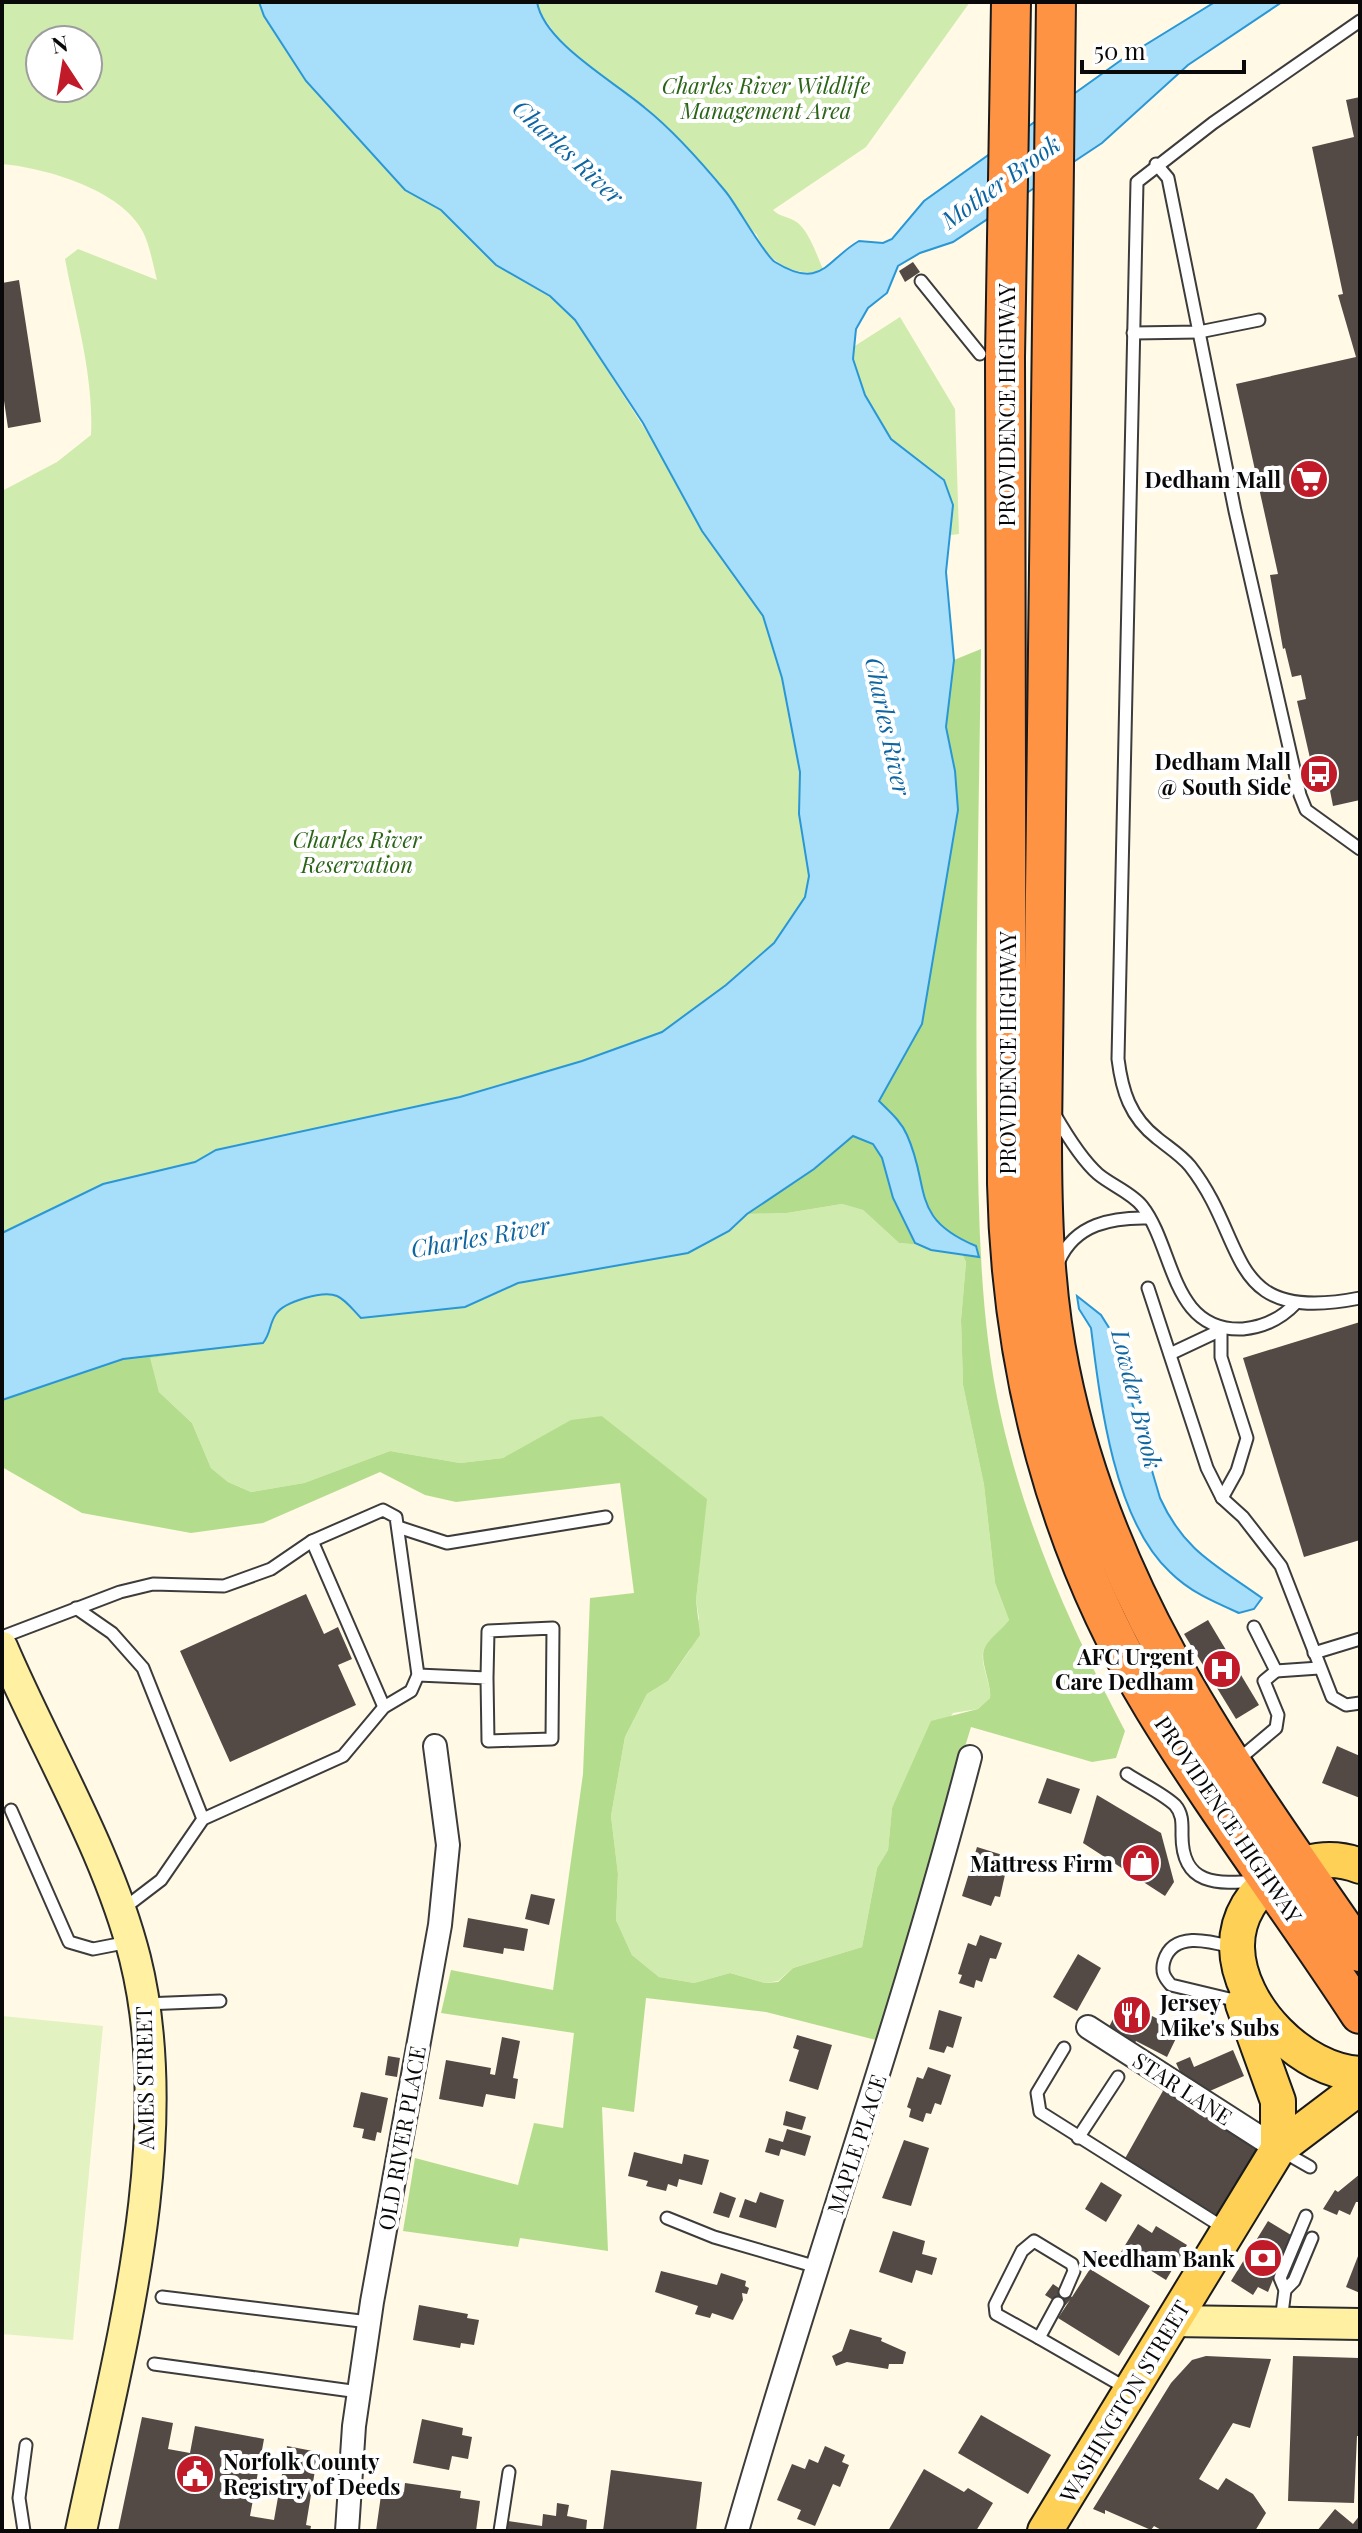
<svg xmlns="http://www.w3.org/2000/svg" width="1362" height="2533" viewBox="0 0 1362 2533" font-family="'Playfair Display',serif">
	<rect width="100%" height="100%" fill="#fff9e6"/>
	<g fill="#d0ebae" fill-rule="evenodd">
		<path d="M2,2H259L264,16L306,81L405,190L441,210L496,265L550,296L575,320L662,456L761,406L844,952L2,1321V491L57,462L91,435C94,377 76,317 65,259L78,249L157,280C153,265 150,246 143,232C122,190 46,168 2,164ZM40,40H88V88H40Z"/>
		<path d="M537,2H970L866,147L773,210C780,217 787,216 795,221C809,229 817,257 824,271C795,278 767,262 757,235L557,36L538,10Z"/>
		<path d="M900,317L955,409L959,534L917,539L847,351Z"/>
		<path d="M842,1204L863,1210L899,1243L959,1248L966,1262L961,1320L963,1385L984,1485L995,1583L1009,1620C1002,1629 992,1636 986,1645C976,1659 992,1682 990,1698L978,1709L953,1713L892,1808L888,1850L877,1868L862,1947L793,1968L778,1981L765,1983L730,1973L694,1983L659,1977L632,1955L616,1920L618,1874L611,1816L625,1737L647,1694L668,1681L690,1650L699,1618L696,1600L706,1499L602,1416L503,1458L460,1463L390,1451L304,1483L251,1492L228,1482L211,1468L192,1423L159,1392L149,1358L262,1343C271,1333 269,1324 276,1314C284,1302 323,1290 337,1296C346,1300 354,1311 361,1318L465,1307L518,1283L601,1268L729,1231L747,1214L787,1213Z"/>
	</g>
	<path fill="#b3dd8c" fill-rule="evenodd" d="M981,649C979,805 975,960 977,1115C979,1217 979,1317 1001,1416C1026,1528 1072,1630 1125,1731L1116,1758L1092,1762L971,1727L876,2040L766,2012L646,1998L634,2112L602,2107L608,2251L520,2238L518,2247L403,2231L415,2158L518,2185L534,2123L563,2128L574,2033L441,2013L451,1970L553,1990L583,1774L590,1598L634,1593L620,1483L456,1502L425,1495L380,1472L263,1523L191,1533L82,1513L2,1467V1385L318,1285L437,1296L955,771L945,727L954,660ZM842,1204L863,1210L899,1243L959,1248L966,1262L961,1320L963,1385L984,1485L995,1583L1009,1620C1002,1629 992,1636 986,1645C977,1658 992,1682 990,1698L978,1709L931,1721L892,1808L888,1850L877,1868L862,1947L793,1968L778,1982L765,1983L730,1973L694,1983L659,1977L632,1955L616,1920L618,1874L611,1816L625,1737L647,1694L668,1681L700,1635L696,1600L707,1499L602,1416L571,1420L503,1458L460,1463L390,1451L304,1483L251,1492L228,1482L211,1468L192,1423L159,1392L150,1358L263,1343C271,1333 269,1324 276,1314C284,1302 323,1290 337,1296C346,1300 354,1311 361,1318L465,1307L518,1283L688,1253L729,1231L747,1214L787,1213Z"/>
	<path fill="#e2f2c0" d="M2,2016L103,2026L73,2340L2,2334Z"/>
	<g fill="#a7defa" stroke="#2997d6" stroke-width="2">
		<path d="M259,2H537C544,43 615,82 645,108C674,131 702,163 726,192C738,207 764,255 775,262C822,291 826,260 859,241L883,243L892,239L924,201L1124,58L1215,2H1282L1188,65L1102,143L953,242L920,253L898,266L887,293L868,308L856,329L853,359L865,395L891,439L944,480L953,505L946,572L954,660L946,727L955,771L958,810L922,1024L879,1101C889,1111 901,1121 907,1135C931,1188 909,1218 976,1246L979,1257L931,1250L915,1243L893,1198L882,1158L873,1144L853,1136L814,1169L747,1214L729,1231L688,1253L518,1283L465,1307L361,1318C354,1311 346,1300 337,1296C323,1290 284,1302 276,1314C269,1324 271,1333 263,1343L123,1359L2,1400V1233L103,1184L195,1162L216,1150L460,1097L582,1061L662,1032L726,985L774,943L805,897L809,876L799,814L800,772L782,678L763,616L702,531L643,423L575,320L550,296L496,265L441,210L405,190L306,81L264,16Z"/>
		<path d="M1077,1296L1101,1315L1111,1331L1160,1498C1184,1551 1216,1565 1262,1598L1254,1609L1239,1613C1214,1602 1190,1592 1170,1572C1114,1520 1100,1401 1091,1328L1079,1309Z"/>
	</g>
	<g fill="#534a45">
		<path d="M1360,97V800L1333,806L1325,765L1312,767L1297,701L1306,699L1301,675L1292,677L1285,648L1283,649L1270,575L1278,574L1236,384L1356,357L1338,295L1343,294L1312,147L1354,137L1346,100Z"/>
		<path d="M913,262L920,272L905,282L899,271Z"/>
		<path d="M19,280L41,422L8,428L2,387V283Z"/>
		<path d="M1360,1322V1540L1304,1557L1243,1358Z"/>
		<path d="M306,1594L324,1634L338,1627L352,1659L338,1665L356,1705L230,1762L180,1651Z"/>
		<path d="M1208,1620L1259,1705L1236,1719L1184,1634Z"/>
		<path d="M1337,1746L1360,1756V1798L1322,1783Z"/>
		<path d="M1047,1778L1080,1789L1071,1814L1038,1803Z"/>
		<path d="M1097,1795L1161,1833L1174,1882L1165,1896L1083,1843Z"/>
		<path d="M977,1847L1009,1857L1000,1897L995,1896L991,1906L962,1896Z"/>
		<path d="M531,1894L555,1899L549,1925L525,1919Z"/>
		<path d="M468,1918L528,1929L524,1951L504,1948L503,1954L463,1947Z"/>
		<path d="M980,1935L1002,1943L996,1959L990,1958L982,1982L976,1980L974,1988L959,1983L962,1975L958,1974L968,1943L976,1946Z"/>
		<path d="M1078,1954L1101,1968L1077,2011L1053,1997Z"/>
		<path d="M1122,2001L1180,2030L1167,2057L1136,2041L1133,2046L1108,2029Z"/>
		<path d="M939,2010L962,2017L953,2048L947,2046L944,2053L929,2049Z"/>
		<path d="M797,2035L832,2045L818,2090L789,2081L799,2050L793,2048Z"/>
		<path d="M502,2037L520,2041L513,2078L518,2079L515,2099L486,2094L483,2107L439,2099L446,2060L491,2068L490,2074L495,2075Z"/>
		<path d="M1233,2050L1244,2076L1203,2094L1197,2083L1187,2087L1176,2063L1190,2057L1194,2067Z"/>
		<path d="M388,2056L400,2058L397,2077L385,2075Z"/>
		<path d="M928,2067L951,2075L941,2105L935,2103L931,2114L926,2113L923,2122L909,2117L911,2109L907,2107L917,2077L923,2079Z"/>
		<path d="M1164,2089L1258,2151L1215,2219L1123,2162Z"/>
		<path d="M361,2092L388,2098L381,2133L377,2132L375,2141L362,2138L364,2129L353,2127Z"/>
		<path d="M786,2111L806,2117L802,2130L783,2125Z"/>
		<path d="M787,2129L811,2136L805,2156L781,2149L779,2156L765,2152L769,2138L783,2142Z"/>
		<path d="M904,2140L929,2148L911,2206L882,2198Z"/>
		<path d="M634,2152L682,2164L684,2154L709,2160L702,2185L679,2179L677,2187L668,2184L666,2191L646,2186L648,2181L628,2176Z"/>
		<path d="M1360,2174V2202H1356L1350,2215L1339,2210L1337,2215L1323,2209L1335,2190L1338,2192Z"/>
		<path d="M1101,2182L1122,2195L1106,2222L1085,2209Z"/>
		<path d="M720,2192L736,2198L729,2218L713,2213Z"/>
		<path d="M760,2192L784,2200L776,2228L739,2217L745,2199L756,2203Z"/>
		<path d="M1268,2221L1291,2235L1268,2292L1258,2287L1253,2295L1231,2281Z"/>
		<path d="M1138,2224L1152,2233L1156,2226L1187,2245L1166,2280L1121,2252Z"/>
		<path d="M893,2231L925,2241L922,2254L937,2258L932,2275L916,2270L912,2283L879,2272Z"/>
		<path d="M1360,2251V2293L1346,2287Z"/>
		<path d="M1090,2269L1150,2306L1119,2356L1058,2318L1070,2300L1064,2307L1045,2295L1053,2284L1072,2297Z"/>
		<path d="M661,2271L717,2285L721,2273L746,2281L745,2286L749,2288L747,2294L742,2293L743,2300L733,2320L712,2313L710,2318L695,2314L698,2306L655,2292Z"/>
		<path d="M419,2305L468,2314L467,2318L479,2320L474,2345L461,2343L460,2348L413,2340Z"/>
		<path d="M850,2329L882,2338L881,2341L906,2352L903,2364H889L888,2369L847,2362L836,2366L832,2356L842,2351Z"/>
		<path d="M1206,2356L1271,2359L1250,2428L1233,2423L1199,2479L1218,2490L1226,2478L1253,2494L1266,2513L1255,2531H1163L1154,2526L1151,2530L1105,2510V2514L1093,2509L1171,2383L1192,2360Z"/>
		<path d="M1293,2356L1359,2358L1360,2436H1357L1354,2503L1288,2501Z"/>
		<path d="M981,2415L1051,2455L1028,2494L958,2453Z"/>
		<path d="M142,2417L173,2423L168,2449L190,2453L195,2426L264,2439L250,2516L274,2520L287,2446L318,2452L306,2525L311,2526L310,2531H118Z"/>
		<path d="M422,2419L463,2428L462,2435L472,2437L468,2459L452,2456L449,2470L413,2463Z"/>
		<path d="M825,2446L845,2455L842,2462L849,2465L840,2487L833,2484L815,2526L797,2519L801,2510L777,2500L792,2464L805,2469L809,2459L818,2463Z"/>
		<path d="M924,2469L964,2492L968,2488L993,2503L976,2531H888Z"/>
		<path d="M611,2470L702,2482L696,2531H603Z"/>
		<path d="M405,2483L461,2491L460,2498L480,2501L476,2531H376L382,2488L404,2492Z"/>
		<path d="M557,2503L569,2505L567,2516L587,2520L586,2531H506L508,2521L542,2526L543,2514L556,2516Z"/>
		<path d="M1335,2509L1353,2524L1360,2515V2531H1317Z"/>
	</g>
	<g fill="none" stroke-linecap="round" stroke-linejoin="round">
		<defs>
			<g id="lane">
				<path d="M1360,21L1213,123L1137,182L1118,1059C1122,1091 1130,1117 1157,1138C1168,1147 1181,1155 1190,1166C1250,1242 1223,1325 1360,1298"/>
				<path d="M1156,164L1168,178L1235,511L1300,795L1306,810L1360,849"/>
				<path d="M921,281L980,354"/>
				<path d="M1133,333L1199,332L1259,320"/>
				<path d="M1055,1115C1066,1134 1081,1159 1098,1174C1111,1185 1132,1193 1142,1206C1175,1248 1170,1332 1243,1329C1264,1327 1282,1318 1296,1303"/>
				<path d="M1059,1261C1075,1224 1112,1217 1149,1218"/>
				<path d="M1148,1288L1207,1468L1222,1498L1243,1517L1281,1566L1332,1697L1346,1705L1360,1703"/>
				<path d="M1170,1354L1221,1330V1357L1247,1438L1237,1471L1222,1498"/>
				<path d="M398,1527L447,1543L606,1517"/>
				<path d="M312,1541L384,1707"/>
				<path d="M76,1608L112,1633L143,1668L203,1819"/>
				<path d="M2,1637L120,1592L153,1584L224,1586L271,1569L312,1541L383,1510L396,1517L418,1675L411,1691L384,1707L343,1756L203,1819L161,1880L123,1909"/>
				<path d="M1314,1653L1360,1639"/>
				<path d="M1276,1671L1319,1668"/>
				<path d="M418,1675L487,1678L488,1631L553,1628L552,1739L488,1741L487,1678"/>
				<path d="M1238,1760L1276,1728L1278,1715L1264,1681L1276,1671L1254,1627"/>
				<path d="M1127,1774C1142,1784 1162,1793 1175,1805C1183,1814 1182,1824 1182,1835C1182,1886 1217,1884 1257,1881"/>
				<path d="M11,1810L69,1942L93,1949L129,1942"/>
				<path d="M1232,1947C1209,1941 1173,1931 1164,1961C1161,1972 1164,1977 1171,1985L1242,2002"/>
				<path d="M144,2004L220,2001"/>
				<path d="M1064,2048L1037,2093L1040,2112L1224,2228"/>
				<path d="M1078,2138L1118,2077"/>
				<path d="M1282,2151L1310,2167"/>
				<path d="M667,2218L714,2237L817,2267"/>
				<path d="M1285,2290L1294,2281L1312,2238"/>
				<path d="M162,2297L369,2322"/>
				<path d="M1058,2303L1039,2338L996,2314L995,2305L1022,2251L1034,2241L1072,2264L1074,2271L1065,2292"/>
				<path d="M1281,2321L1285,2290L1280,2278L1306,2216"/>
				<path d="M1039,2338L1126,2388"/>
				<path d="M154,2364L359,2392"/>
				<path d="M24,2531L19,2498L26,2445"/>
				<path d="M500,2531L509,2472"/>
			</g>
			<g id="street">
				<path d="M1088,2027L1278,2149"/>
				<path d="M347,2531L354,2426L372,2302L440,1925L448,1845L435,1746"/>
				<path d="M737,2531C811,2272 902,2018 970,1757"/>
			</g>
			<g id="secondary">
				<path d="M2,1647C45,1748 108,1851 135,1958C180,2138 118,2354 81,2531"/>
				<path d="M1172,2321L1360,2324"/>
			</g>
			<g id="primary">
				<path d="M1360,1866C1306,1844 1236,1886 1237,1947C1238,2007 1302,2071 1360,2074"/>
				<path d="M1243,2004L1278,2101V2149"/>
				<path d="M1045,2531L1278,2149L1360,2087"/>
			</g>
			<g id="highway">
				<path d="M1011,2L1005,357L1007,1184C1011,1369 1057,1549 1154,1708C1218,1813 1293,1911 1360,2014"/>
				<path d="M1056,2L1042,1135C1042,1214 1044,1293 1060,1370C1106,1598 1231,1765 1360,1952"/>
			</g>
		</defs>
		<use href="#lane" stroke="#3c3c3c" stroke-width="15"/>
		<use href="#street" stroke="#3c3c3c" stroke-width="26"/>
		<use href="#secondary" stroke="#2b2b2b" stroke-width="34"/>
		<use href="#primary" stroke="#1a1a1a" stroke-width="38"/>
		<use href="#highway" stroke="#1a1a1a" stroke-width="42"/>
		<use href="#lane" stroke="#fff" stroke-width="11"/>
		<use href="#street" stroke="#fff" stroke-width="22"/>
		<use href="#secondary" stroke="#fff1a1" stroke-width="30"/>
		<use href="#primary" stroke="#ffd056" stroke-width="34"/>
		<use href="#highway" stroke="#ff9344" stroke-width="38"/>
	</g>
	<defs>
		<symbol id="supermarket-disc" viewBox="-11 -11 22 22"><circle r="9.5" fill="#c11a28" stroke="#fff"/><path d="M-6-5.5h2.5l.6 2H6L4.5 2H-2.5L-4.4-4H-6ZM-1.5 3.2a1.3 1.3 0 1 0 .1 0ZM3 3.2a1.3 1.3 0 1 0 .1 0Z" fill="#fff"/></symbol>
		<symbol id="bus-disc" viewBox="-11 -11 22 22"><circle r="9.5" fill="#c11a28" stroke="#fff"/><path d="M-5-6H5V4H4V6H2V4H-2V6H-4V4H-5ZM-3.5-4V0h7V-4ZM-3.5 1.2v1.5H-2V1.2ZM2 1.2v1.5H3.5V1.2Z" fill="#fff"/></symbol>
		<symbol id="hospital-disc" viewBox="-11 -11 22 22"><circle r="9.5" fill="#c11a28" stroke="#fff"/><path d="M-5-5h3v3.5h4V-5h3V5h-3V1.5h-4V5h-3Z" fill="#fff"/></symbol>
		<symbol id="shop-disc" viewBox="-11 -11 22 22"><circle r="9.5" fill="#c11a28" stroke="#fff"/><path d="M-5-2.5h2.3a2.7 3.5 0 0 1 5.4 0H5L5.5 6h-11ZM-1.5-2.5h3a1.5 2.3 0 0 0-3 0Z" fill="#fff"/></symbol>
		<symbol id="restaurant-disc" viewBox="-11 -11 22 22"><circle r="9.5" fill="#c11a28" stroke="#fff"/><path d="M-5-6h1v4h1v-4h1v4h1v-4h1v5L-1.5 .5V6h-2V.5L-5-1ZM5-6V6H3V1.5H1.5Q1.5-4 5-6Z" fill="#fff"/></symbol>
		<symbol id="bank-disc" viewBox="-11 -11 22 22"><circle r="9.5" fill="#c11a28" stroke="#fff"/><path d="M-6-4H6V4H-6ZM0-2.3a2.3 2.3 0 1 0 0 4.6a2.3 2.3 0 1 0 0-4.6Z" fill="#fff"/></symbol>
		<symbol id="civic-disc" viewBox="-11 -11 22 22"><circle r="9.5" fill="#c11a28" stroke="#fff"/><path d="M-.6-6.5H3V-4.5H.6V-3L4-1V1h2V6H-6V1h2V-1L-.6-3ZM-1.2 2.5V6h2.4V2.5Z" fill="#fff"/></symbol>
	</defs>
	<g fill-rule="evenodd">
		<use href="#supermarket-disc" x="1287" y="457" width="44" height="44"/>
		<use href="#bus-disc" x="1297" y="752" width="44" height="44"/>
		<use href="#hospital-disc" x="1200" y="1647" width="44" height="44"/>
		<use href="#shop-disc" x="1119" y="1841" width="44" height="44"/>
		<use href="#restaurant-disc" x="1110" y="1993" width="44" height="44"/>
		<use href="#bank-disc" x="1241" y="2236" width="44" height="44"/>
		<use href="#civic-disc" x="173" y="2452" width="44" height="44"/>
	</g>
	<g text-anchor="middle" dominant-baseline="central" stroke-width="8" stroke-linejoin="round" paint-order="stroke">
		<g font-size="22" font-style="italic" fill="#2a6417" stroke="#fff">
			<text x="766" y="85">Charles River Wildlife<tspan x="766" dy="25">Management Area</tspan></text>
			<text x="357" y="839">Charles River<tspan x="357" dy="25">Reservation</tspan></text>
		</g>
		<g font-size="22" fill="#090909" stroke="#fff">
			<text transform="translate(1006 405) rotate(-90)">PROVIDENCE HIGHWAY</text>
			<text transform="translate(1007 1053) rotate(-90)">PROVIDENCE HIGHWAY</text>
			<text transform="translate(1229 1819) rotate(56)">PROVIDENCE HIGHWAY</text>
			<text transform="translate(144 2078) rotate(-91)">AMES STREET</text>
			<text transform="translate(1183 2088) rotate(33)">STAR LANE</text>
			<text transform="translate(401 2138) rotate(-80)">OLD RIVER PLACE</text>
			<text transform="translate(856 2144) rotate(-72)">MAPLE PLACE</text>
			<text transform="translate(1124 2401) rotate(-59)">WASHINGTON STREET</text>
		</g>
		<g font-size="22" font-weight="bold" fill="#090909" stroke="#fff" text-anchor="end">
			<text x="1281" y="479">Dedham Mall</text>
			<text x="1291" y="761">Dedham Mall<tspan x="1291" dy="25">@ South Side</tspan></text>
			<text x="1194" y="1656">AFC Urgent<tspan x="1194" dy="25">Care Dedham</tspan></text>
			<text x="1113" y="1863">Mattress Firm</text>
			<text x="1160" y="2002" text-anchor="start">Jersey<tspan x="1160" dy="25">Mike's Subs</tspan></text>
			<text x="1235" y="2258">Needham Bank</text>
			<text x="223" y="2461" text-anchor="start">Norfolk County<tspan x="223" dy="25">Registry of Deeds</tspan></text>
		</g>
		<g font-size="24" font-style="italic" fill="#0d65a1" stroke="#fff">
			<text transform="translate(569 151) rotate(43)">Charles River</text>
			<text transform="translate(1000 181) rotate(-36)">Mother Brook</text>
			<text transform="translate(889 726) rotate(78)">Charles River</text>
			<text transform="translate(480 1236) rotate(-10)">Charles River</text>
			<text transform="translate(1138 1399) rotate(76)">Lowder Brook</text>
		</g>
	</g>
	<rect width="1362" height="2533" fill="none" stroke="#090909" stroke-width="8"/>
	<g transform="translate(64 64) rotate(348)"><circle r="38" fill="#ffffff" stroke="#9d9d9d" stroke-width="2"/>
	<path d="M0-6L14 30L0 20L-14 30Z" fill="#c11a28"/>
	<text y="-12" font-size="22" font-weight="bold" text-anchor="middle" fill="#090909">N</text>
	</g>
	<path d="M1082 60v12h162v-12" fill="none" stroke="#090909" stroke-width="4"/>
	<text x="1094" y="60" font-size="24" fill="#090909" stroke="#ffffff" stroke-width="6" paint-order="stroke">50 m</text>
</svg>
